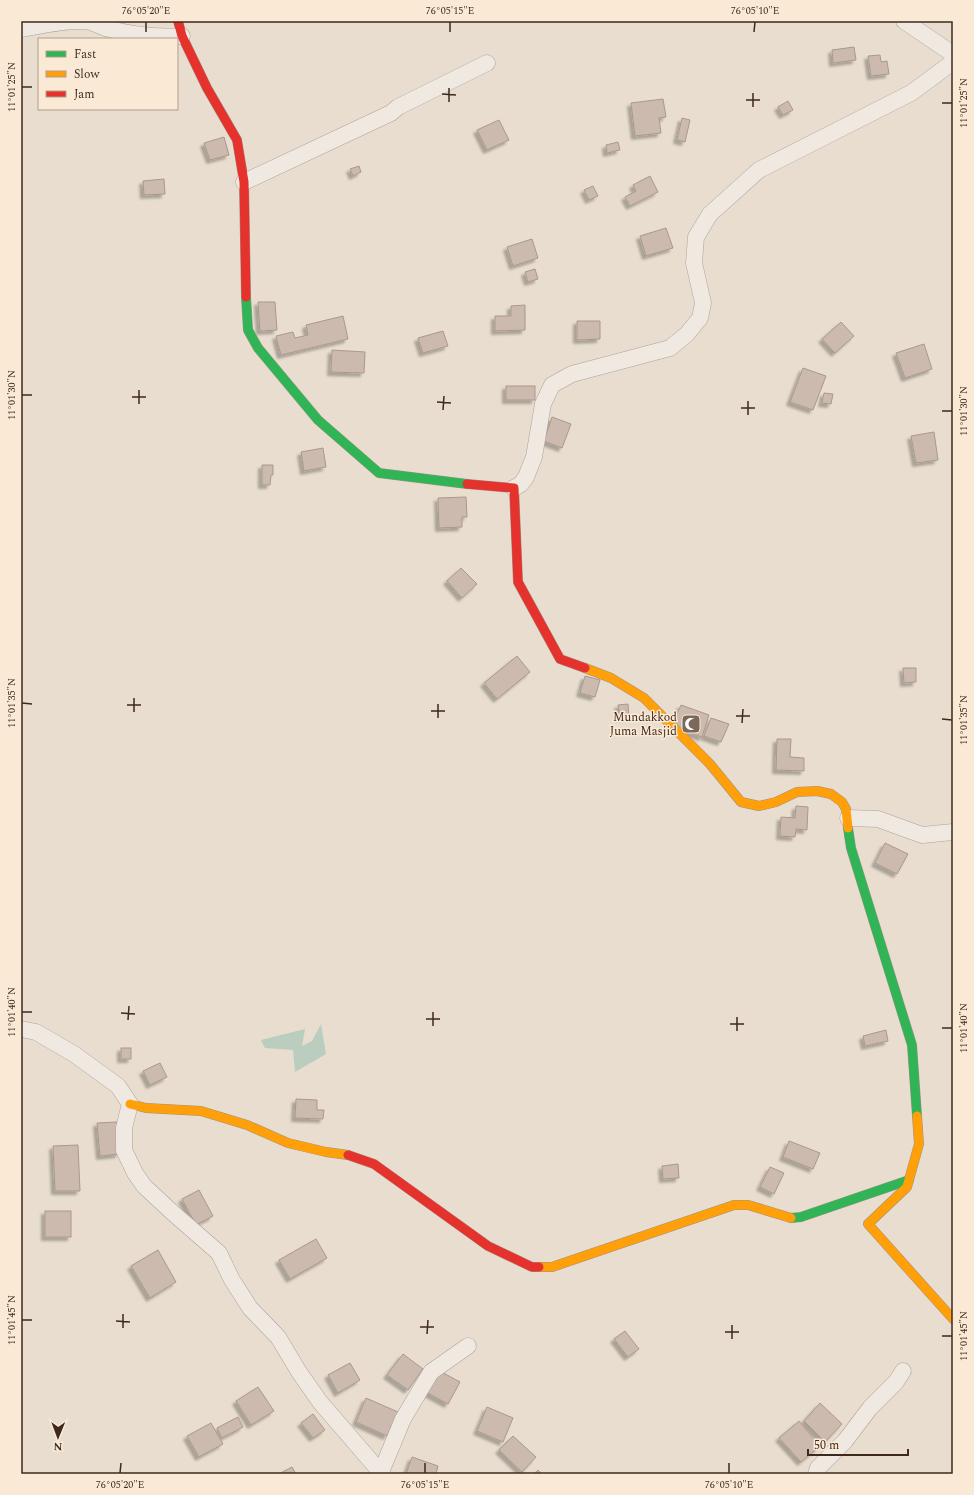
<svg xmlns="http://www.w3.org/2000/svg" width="974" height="1495" viewBox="0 0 974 1495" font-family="Spectral,serif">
	<defs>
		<filter id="shadow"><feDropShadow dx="-3.5" dy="3.5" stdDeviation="1" flood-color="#0004"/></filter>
	</defs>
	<rect width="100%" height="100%" fill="#e8ddce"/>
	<path fill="#bacdbf" d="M321,1024L326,1054L295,1072L293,1050L265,1048L261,1040L305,1029L302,1046L312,1041Z"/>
	<g fill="#cdbaaf" stroke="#a9988d" filter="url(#shadow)">
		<path d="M854,47L856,60L833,63L832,50Z"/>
		<path d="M880,55L881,62L887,61L889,74L871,76L868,56Z"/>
		<path d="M663,99L666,117L659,118L661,133L635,136L631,103Z"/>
		<path d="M788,101L793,110L783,115L778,107Z"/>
		<path d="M682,118L690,120L685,142L677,140Z"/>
		<path d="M499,120L509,140L487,150L477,130Z"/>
		<path d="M224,137L229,155L210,160L204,143Z"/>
		<path d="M618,142L620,150L607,153L606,145Z"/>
		<path d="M359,166L361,172L353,176L350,169Z"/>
		<path d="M650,176L658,192L630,206L625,197L636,191L633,185Z"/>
		<path d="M164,179L165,194L144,195L143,181Z"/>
		<path d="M593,186L598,196L589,200L584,190Z"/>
		<path d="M666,228L673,248L646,256L640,236Z"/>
		<path d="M532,239L538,258L513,266L507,247Z"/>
		<path d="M535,269L538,279L528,282L525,272Z"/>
		<path d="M258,302H275L277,330L260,331Z"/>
		<path d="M525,305V330L495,331V316H511V306Z"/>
		<path d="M343,316L348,339L281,355L276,336L293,332L295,338L308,335L306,325Z"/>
		<path d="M577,321H600V339L577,340Z"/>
		<path d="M841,322L854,336L835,353L822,339Z"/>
		<path d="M443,331L448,346L423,353L418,338Z"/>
		<path d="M924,344L932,369L905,378L896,353Z"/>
		<path d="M332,350L365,352L364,373L331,372Z"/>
		<path d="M803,368L826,376L813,410L790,402Z"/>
		<rect x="506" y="386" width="29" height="14"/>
		<path d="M824,393L833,394L831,404L822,403Z"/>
		<path d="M552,417L571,424L562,448L544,441Z"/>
		<path d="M934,432L938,460L916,463L911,436Z"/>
		<path d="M323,448L326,467L304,471L301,452Z"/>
		<path d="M262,465H273V475H271L270,485H262Z"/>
		<path d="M466,497L467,517H462V527L439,528L438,498Z"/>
		<path d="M461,568L477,584L462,598L447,581Z"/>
		<path d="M517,656L530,672L497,699L484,683Z"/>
		<path d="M903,668H916V682L904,683Z"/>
		<path d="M585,676L600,680L595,697L580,693Z"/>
		<path d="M628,704L629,717L620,718L618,705Z"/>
		<path d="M681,705L709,715L702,737L679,729L674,720Z"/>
		<path d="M711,718L729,724L721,742L704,736Z"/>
		<path d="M777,739H791L790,757L804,758V771L776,770Z"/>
		<path d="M796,806L808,807L807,830L796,829L795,837L780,836L781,817L795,818Z"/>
		<path d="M885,843L908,854L897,874L875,863Z"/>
		<path d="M886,1030L888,1041L865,1046L863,1036Z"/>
		<rect x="121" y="1048" width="10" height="11"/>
		<path d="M160,1063L167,1077L150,1085L143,1071Z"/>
		<path d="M296,1099L317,1100V1110H324L323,1119L295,1118Z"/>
		<path d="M117,1122L119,1154L100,1156L97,1123Z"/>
		<path d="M789,1141L820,1153L813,1169L783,1157Z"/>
		<path d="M78,1145L80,1191H55L53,1146Z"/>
		<path d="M678,1164L679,1178L663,1179L662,1166Z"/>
		<path d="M770,1167L784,1173L774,1194L760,1187Z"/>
		<path d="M199,1190L213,1216L196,1225L182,1199Z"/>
		<rect x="45" y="1211" width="26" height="26"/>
		<path d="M316,1239L327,1258L290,1279L279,1260Z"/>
		<path d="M158,1250L176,1282L150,1298L131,1266Z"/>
		<path d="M625,1331L639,1349L628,1357L614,1339Z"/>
		<path d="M403,1354L423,1369L408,1390L387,1375Z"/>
		<path d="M350,1363L360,1380L338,1393L328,1375Z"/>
		<path d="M436,1369L460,1382L448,1404L424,1391Z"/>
		<path d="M258,1387L274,1411L251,1425L236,1401Z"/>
		<path d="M366,1398L398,1412L387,1436L356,1422Z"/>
		<path d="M820,1403L842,1424L825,1442L804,1421Z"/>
		<path d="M487,1407L513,1418L503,1442L477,1431Z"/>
		<path d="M313,1414L325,1430L313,1438L301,1423Z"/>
		<path d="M238,1417L243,1427L222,1438L217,1428Z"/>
		<path d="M799,1421L820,1446L801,1462L779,1438Z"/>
		<path d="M211,1423L223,1444L199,1457L187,1436Z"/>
		<path d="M513,1436L536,1457L522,1472L499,1450Z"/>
		<path d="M412,1457L438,1466L436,1474H406Z"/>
		<path d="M292,1467L296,1474H279Z"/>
		<path d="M538,1470L542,1474H534Z"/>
	</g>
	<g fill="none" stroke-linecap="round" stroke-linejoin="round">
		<defs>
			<g id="street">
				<path d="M904,21L953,54"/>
				<path d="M21,29C40,26 73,18 91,22C96,24 101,26 106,28C131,35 156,38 182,36"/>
				<path d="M244,182L391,113L398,107L487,63"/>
				<path d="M514,488L521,484L526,477L534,457L543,404L552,385L572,374L670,348L687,334L700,318L703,303L694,263L696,237L710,214L759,170L911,93L953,62"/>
				<path d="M848,818L878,819L922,835L953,832"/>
				<path d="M21,1029L36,1032L74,1054L118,1086L130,1104L124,1128V1150L135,1173L144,1186L173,1213L219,1253L232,1280L250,1308L278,1337L299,1372L320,1402L382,1474"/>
				<path d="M381,1472L403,1419L431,1372L468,1346"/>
				<path d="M816,1474L818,1468L845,1441L870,1408L896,1382L903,1371"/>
			</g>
			<g id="fast">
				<path d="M246,297L248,330L258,348L318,420L379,473L467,484"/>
				<path d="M848,828L851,848L912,1045L917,1116"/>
				<path d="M791,1218L801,1217L909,1180"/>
			</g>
			<g id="slow">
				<path d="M585,668L611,678L644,698L710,764L741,802L759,806L776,802L797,792L817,791L831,794L842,802L846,809L848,828"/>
				<path d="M130,1104L146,1108L201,1111L247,1125L288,1143L326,1152L348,1155"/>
				<path d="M917,1116L919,1144L907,1187L868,1224L953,1319"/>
				<path d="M539,1267H552L734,1205H748L791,1218"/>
			</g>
			<g id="jam">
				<path d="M178,21L182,36L207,88L237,140L244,182L246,297"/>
				<path d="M467,484L514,488L518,582L560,659L585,668"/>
				<path d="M348,1155L374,1164L488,1246L532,1267H539"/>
			</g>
		</defs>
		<use href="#street" stroke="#aea298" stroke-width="17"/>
		<use href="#fast" stroke="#9e9287" stroke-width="10"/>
		<use href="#slow" stroke="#9e9287" stroke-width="10"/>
		<use href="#jam" stroke="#9e9287" stroke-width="10"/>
		<use href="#street" stroke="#f0e9e1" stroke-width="16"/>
		<use href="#fast" stroke="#30b455" stroke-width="9"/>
		<use href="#slow" stroke="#ff9f0a" stroke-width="9"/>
		<use href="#jam" stroke="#e5322d" stroke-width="9"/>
	</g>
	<path fill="none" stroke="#3f291d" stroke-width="1.5" d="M146,32V22M450,32V22M754,32L755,22M22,87H32M442,94L456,95M746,100H760M449,102V88M942,103H952M753,107V93M22,395H32M132,397H146M437,402L451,403M139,404V390M741,408H755M443,410L444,396M942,411H952M748,415V401M22,703L32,704M127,705H141M431,711H445M134,712V698M736,716H750M438,718V704M942,719L952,720M742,723L743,709M22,1012H32M121,1013L135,1014M426,1019H440M128,1020L129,1006M730,1024H744M433,1026V1012M942,1028H952M737,1031V1017M22,1320H32M116,1321L130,1322M420,1327H434M123,1328V1314M725,1332H739M427,1334L428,1320M942,1336H952M732,1339V1325M120,1473L121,1463M425,1473V1463M729,1473V1463"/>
	<defs>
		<symbol id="mosque-square" viewBox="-11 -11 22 22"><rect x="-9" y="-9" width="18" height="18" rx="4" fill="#7a685b" stroke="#faead5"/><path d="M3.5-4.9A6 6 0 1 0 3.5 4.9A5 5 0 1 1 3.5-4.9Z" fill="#fff"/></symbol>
	</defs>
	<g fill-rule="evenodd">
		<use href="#mosque-square" x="680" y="713" width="22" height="22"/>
	</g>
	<g text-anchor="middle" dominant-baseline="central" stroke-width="3" stroke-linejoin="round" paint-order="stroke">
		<g font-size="12" fill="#3f291d" stroke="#faead5" text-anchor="end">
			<text x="677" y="717">Mundakkod<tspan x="677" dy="14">Juma Masjid</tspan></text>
		</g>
	</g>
	<rect width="974" height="1495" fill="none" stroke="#faead5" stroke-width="44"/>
	<rect x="38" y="38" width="140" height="72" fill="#faead5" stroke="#af9d8b"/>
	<rect x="46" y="51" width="20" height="6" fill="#30b455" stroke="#af9d8b"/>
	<text x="74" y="58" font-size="12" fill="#3f291d">Fast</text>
	<rect x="46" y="71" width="20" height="6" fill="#ff9f0a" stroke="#af9d8b"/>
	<text x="74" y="78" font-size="12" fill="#3f291d">Slow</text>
	<rect x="46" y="91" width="20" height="6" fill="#e5322d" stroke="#af9d8b"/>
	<text x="74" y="98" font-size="12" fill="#3f291d">Jam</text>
	<g transform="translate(58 1437) rotate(181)" stroke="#faead5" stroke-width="3" paint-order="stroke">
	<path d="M0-3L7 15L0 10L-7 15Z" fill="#3f291d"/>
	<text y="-6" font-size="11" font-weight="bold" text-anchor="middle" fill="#3f291d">N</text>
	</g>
	<path d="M808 1449v6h100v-6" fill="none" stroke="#3f291d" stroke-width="2"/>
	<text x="814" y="1449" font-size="12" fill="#3f291d" stroke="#faead5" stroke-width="3" paint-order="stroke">50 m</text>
	<rect x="22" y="22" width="930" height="1451" fill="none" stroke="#3f291d" stroke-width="1.5"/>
	<g font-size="10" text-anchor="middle" fill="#3f291d">
		<text x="146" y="14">76°05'20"E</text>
		<text x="450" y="14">76°05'15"E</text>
		<text x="755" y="14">76°05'10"E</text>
		<text transform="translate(11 87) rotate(-90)" y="4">11°01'25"N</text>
		<text transform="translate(963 103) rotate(-90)" y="4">11°01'25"N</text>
		<text transform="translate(11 395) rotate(-90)" y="4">11°01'30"N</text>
		<text transform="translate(963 411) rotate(-90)" y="4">11°01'30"N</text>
		<text transform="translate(11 703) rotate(-90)" y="4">11°01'35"N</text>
		<text transform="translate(963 720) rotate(-90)" y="4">11°01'35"N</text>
		<text transform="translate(11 1012) rotate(-90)" y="4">11°01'40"N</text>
		<text transform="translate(963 1028) rotate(-90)" y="4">11°01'40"N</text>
		<text transform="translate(11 1320) rotate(-90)" y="4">11°01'45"N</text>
		<text transform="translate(963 1336) rotate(-90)" y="4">11°01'45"N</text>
		<text x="120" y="1488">76°05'20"E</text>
		<text x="425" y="1488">76°05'15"E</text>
		<text x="729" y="1488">76°05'10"E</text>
	</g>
</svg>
